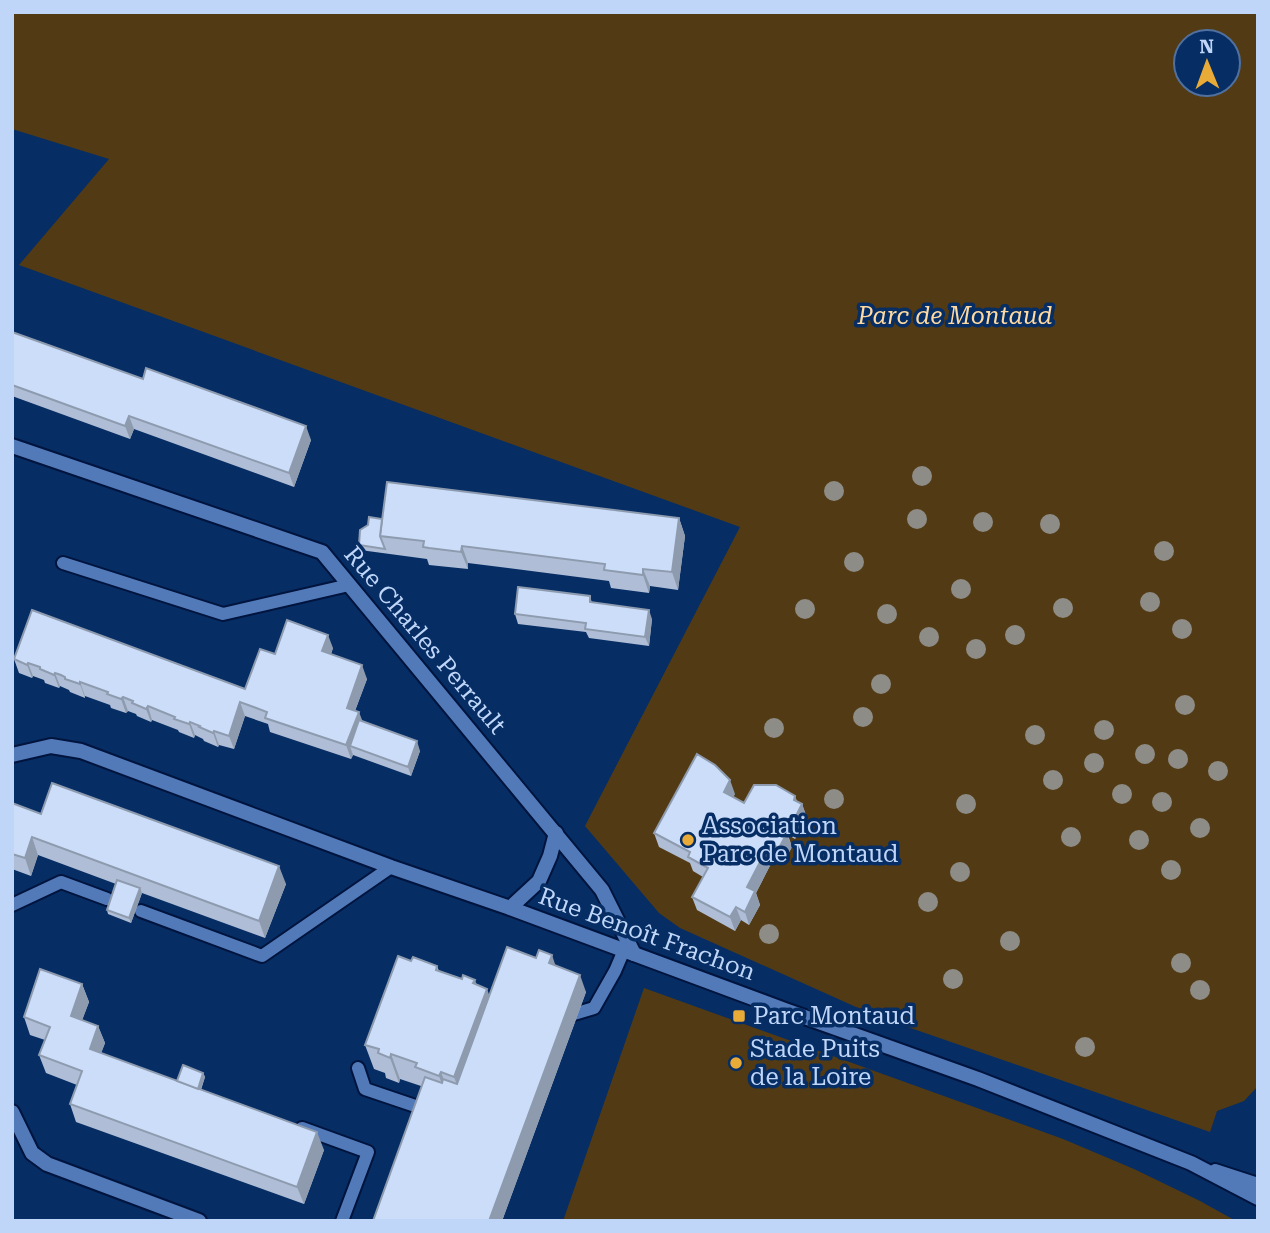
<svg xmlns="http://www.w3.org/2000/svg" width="1270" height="1233" viewBox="0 0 1270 1233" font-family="'Roboto Serif',serif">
	<rect width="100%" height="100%" fill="#062d64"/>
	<g fill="#523b14" fill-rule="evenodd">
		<path d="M12,12H1258V1086L1244,1101L1217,1111L1210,1132L876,1016L680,928L659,913L585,826L740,527L19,265L109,159L12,129ZM1186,42H1228V84H1186Z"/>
		<path d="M644,988L1063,1139L1134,1169L1200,1201L1236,1221H563Z"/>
	</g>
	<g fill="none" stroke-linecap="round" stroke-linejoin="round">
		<defs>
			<g id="service">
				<path d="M63,563L223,614L349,585"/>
				<path d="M12,905L61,882L107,899"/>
				<path d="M141,911L262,956L391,867"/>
				<path d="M564,1017L594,1008L615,971L624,950"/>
				<path d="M358,1068L365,1089L430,1111"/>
				<path d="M302,1128L368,1152L342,1221"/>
				<path d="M1215,1170L1258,1184"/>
			</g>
			<g id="minor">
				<path d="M12,446L322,552L602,890L634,954"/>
				<path d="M12,755L51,746L81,751L391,867L510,908L785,1010L978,1079L1191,1163L1258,1198"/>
				<path d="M510,908L539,881L550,856L556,833"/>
				<path d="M12,1112L32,1153L47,1164L199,1221"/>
			</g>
		</defs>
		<use href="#service" stroke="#00143e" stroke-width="16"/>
		<use href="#minor" stroke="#00143e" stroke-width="18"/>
		<use href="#service" stroke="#527ab9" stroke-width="12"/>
		<use href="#minor" stroke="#527ab9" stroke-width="14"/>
	</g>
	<g fill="#8e8c86">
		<circle cx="922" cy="476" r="10"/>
		<circle cx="834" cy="491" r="10"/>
		<circle cx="917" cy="519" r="10"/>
		<circle cx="983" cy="522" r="10"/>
		<circle cx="1050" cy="524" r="10"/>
		<circle cx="1164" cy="551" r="10"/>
		<circle cx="854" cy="562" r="10"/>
		<circle cx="961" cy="589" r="10"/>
		<circle cx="1150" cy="602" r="10"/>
		<circle cx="1063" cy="608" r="10"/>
		<circle cx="805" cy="609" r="10"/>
		<circle cx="887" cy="614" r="10"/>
		<circle cx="1182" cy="629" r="10"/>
		<circle cx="1015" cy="635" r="10"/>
		<circle cx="929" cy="637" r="10"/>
		<circle cx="976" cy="649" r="10"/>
		<circle cx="881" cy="684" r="10"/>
		<circle cx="1185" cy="705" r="10"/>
		<circle cx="863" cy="717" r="10"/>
		<circle cx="774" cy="728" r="10"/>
		<circle cx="1104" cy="730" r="10"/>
		<circle cx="1035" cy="735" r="10"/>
		<circle cx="1145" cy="754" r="10"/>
		<circle cx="1178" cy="759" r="10"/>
		<circle cx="1094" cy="763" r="10"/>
		<circle cx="1218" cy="771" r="10"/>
		<circle cx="1053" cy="780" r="10"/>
		<circle cx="1122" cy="794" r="10"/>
		<circle cx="834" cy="799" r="10"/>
		<circle cx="1162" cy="802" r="10"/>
		<circle cx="966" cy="804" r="10"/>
		<circle cx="1200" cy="828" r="10"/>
		<circle cx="1071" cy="837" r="10"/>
		<circle cx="1139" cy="840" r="10"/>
		<circle cx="1171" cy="870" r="10"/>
		<circle cx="960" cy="872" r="10"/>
		<circle cx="928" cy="902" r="10"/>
		<circle cx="769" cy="934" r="10"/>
		<circle cx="1010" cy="941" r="10"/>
		<circle cx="1181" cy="963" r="10"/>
		<circle cx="953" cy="979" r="10"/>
		<circle cx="1200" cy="990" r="10"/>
		<circle cx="1085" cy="1047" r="10"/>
	</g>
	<g fill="#afbed6">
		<path d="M12,332L311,440L294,487L134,429L130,439L12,396Z"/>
		<path d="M679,518L685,536L678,590L650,586L649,593L611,588L609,581L468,563V569L429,565L427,559L360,550L359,545L382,519Z"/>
		<path d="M590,596L592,603L652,619L649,646L589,638L586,632L518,624L515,614Z"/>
		<path d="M333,648L331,654L367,679L355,711L362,722L420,751L411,776L353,755L351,759L270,732L268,724L245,716L234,749L219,745L218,747L204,741L203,739L195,735L194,738L179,732L178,730L152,720L151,722L137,716L136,714L128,711L126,713L111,708L110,705L85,696V698L70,692L69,690L60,686L59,688L45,683L44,680L33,676L32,678L19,673L14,659L245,689L275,654Z"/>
		<path d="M735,794L733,797L744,803L797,801L802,804L807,818L795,839L788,835L792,847L784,861L775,856L756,893L760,905L749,925L741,920L735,931L697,910L692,897L703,877L693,871L690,863L659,847L654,833Z"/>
		<path d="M12,803L41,814L286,884L265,938L142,893L131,923L108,914L107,910L116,884L38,855L31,876L12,869Z"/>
		<path d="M411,961L437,966L439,971L462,979L475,980L476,985L489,996L555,965L586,992L502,1221L421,1086L400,1079L399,1083L386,1078L385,1073L374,1069L365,1045Z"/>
		<path d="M82,984L89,1002L82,1020L98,1026L105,1043L101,1053L177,1081L203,1073L205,1077L201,1090L324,1150L304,1204L76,1122L70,1104L77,1085L46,1073L39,1055L45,1040L30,1035L24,1017Z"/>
	</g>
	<g fill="#8e9bae">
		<path d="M129,416L134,429L130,439L125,426Z"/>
		<path d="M306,426L311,440L294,487L289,473Z"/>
		<path d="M679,518L685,536L678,590L672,572Z"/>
		<path d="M462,546L468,563V569L461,552Z"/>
		<path d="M643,569L650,586L649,593L643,575Z"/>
		<path d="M649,610L652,619L649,646L645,637Z"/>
		<path d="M328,635L333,648L327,665L322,651Z"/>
		<path d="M28,663L33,676L32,678L27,665Z"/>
		<path d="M362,665L367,679L351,721L347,708Z"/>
		<path d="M55,673L60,686L59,688L54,675Z"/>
		<path d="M80,682L85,696V698L80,684Z"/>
		<path d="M123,697L128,711L126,713L121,699Z"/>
		<path d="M240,702L245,716L234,749L229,736Z"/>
		<path d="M148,706L152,720L151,722L146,709Z"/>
		<path d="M359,712L364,725L350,746L353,755L351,759L346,745Z"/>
		<path d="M190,722L195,735L194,738L189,724Z"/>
		<path d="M214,731L219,745L218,747L213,733Z"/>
		<path d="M417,741L420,751L411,776L408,767Z"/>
		<path d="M730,780L735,794L729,805L724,792Z"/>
		<path d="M795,796L800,808L802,804L807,818L795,839L791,826L794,800Z"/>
		<path d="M782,821L792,847L784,861L779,848L778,829Z"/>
		<path d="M32,837L38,855L31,876L25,858Z"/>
		<path d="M770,843L775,856L756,893L760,905L749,925L745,912L747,887Z"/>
		<path d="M279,866L286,884L265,938L259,921Z"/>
		<path d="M140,888L142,893L131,923L129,918Z"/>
		<path d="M736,907L741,920L735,931L730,917Z"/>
		<path d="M552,955L558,973L549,963Z"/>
		<path d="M580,975L586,992L502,1221H489Z"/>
		<path d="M475,980L482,1001L487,989L496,1013L463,1101L454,1077L473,983Z"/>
		<path d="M82,984L89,1002L77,1034L71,1016Z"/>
		<path d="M98,1026L105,1043L96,1067L90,1049Z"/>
		<path d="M391,1054L400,1079L399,1083L390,1058Z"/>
		<path d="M441,1072L450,1096L448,1101L439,1076Z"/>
		<path d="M203,1073L205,1077L196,1103L194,1098Z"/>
		<path d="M317,1132L324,1150L304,1204L297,1187Z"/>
	</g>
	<g fill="#cbddf9" stroke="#8e9bae" stroke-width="2">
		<path d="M12,332L143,379L146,368L306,426L289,473L129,416L125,426L12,385Z"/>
		<path d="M387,482L679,518L672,572L643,569V575L604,570L605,564L462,546L461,552L429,548L423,547L424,541L380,536Z"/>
		<path d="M369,517L382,519L380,536L385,549L359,545L360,530L368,525Z"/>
		<path d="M518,587L590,596V602L649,610L645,637L585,629L586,623L515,614Z"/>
		<path d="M32,610L245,689L260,649L275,654L287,620L328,635L322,651L362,665L347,708L359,712L346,745L265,718L267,712L240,702L229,736L214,731L213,733L199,727L200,726L190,722L189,724L174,719L175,717L148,706L146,709L132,703L133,701L123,697L121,699L107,694L108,692L80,682V684L65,679V677L61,675L55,673L54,675L40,669V667L28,663L27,665L14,659Z"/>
		<path d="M359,720L417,741L408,767L350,746Z"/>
		<path d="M697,754L715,765L730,780L724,792L744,803L754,785H776L795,796L794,800L802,804L791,826L782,821L778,829L787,833L779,848L770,843L747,887L755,891L745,912L736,907L730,917L692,897L708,868L688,857L690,852L654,833Z"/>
		<path d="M52,783L279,866L259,921L32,837L25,858L12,854V803L41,814Z"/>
		<path d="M117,880L140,888L129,918L107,910Z"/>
		<path d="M507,947L536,958L539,950L552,955L549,963L580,975L489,1221H373L425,1077L442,1083L443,1079L457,1084Z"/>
		<path d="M398,956L411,961L413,957L437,966L436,970L462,979L463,975L475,980L473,983L487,989L454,1077L441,1072L439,1076L415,1067L417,1063L391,1054L390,1058L378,1053L379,1049L365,1045Z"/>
		<path d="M40,969L82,984L71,1016L98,1026L90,1049L317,1132L297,1187L70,1104L82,1071L39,1055L50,1027L24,1017Z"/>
		<path d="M183,1065L203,1073L198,1089L177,1081Z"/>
	</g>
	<g fill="#e9ab38" stroke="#062d64" stroke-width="2.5">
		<circle cx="688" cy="840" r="7"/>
		<rect x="732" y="1009" width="14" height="14" rx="3.5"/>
		<circle cx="736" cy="1063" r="7"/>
	</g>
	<g text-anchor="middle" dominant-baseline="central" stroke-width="7" stroke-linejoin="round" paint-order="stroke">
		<g font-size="24" font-style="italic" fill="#fedaa2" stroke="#062d64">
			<text x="955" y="316">Parc de Montaud</text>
		</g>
		<g font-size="24" fill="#bfd6f8" stroke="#062d64">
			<text transform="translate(425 640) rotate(50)">Rue Charles Perrault</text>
			<text transform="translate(647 934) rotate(20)">Rue Benoît Frachon</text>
		</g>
		<g font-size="24" fill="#bfd6f8" stroke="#062d64" text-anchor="start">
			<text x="702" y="826">Association<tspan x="702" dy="28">Parc de Montaud</tspan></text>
			<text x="753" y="1016">Parc Montaud</text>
			<text x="750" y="1049">Stade Puits<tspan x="750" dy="28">de la Loire</tspan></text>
		</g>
	</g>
	<rect width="1270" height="1233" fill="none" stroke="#bfd6f8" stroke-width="28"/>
	<g transform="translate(1207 63) rotate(359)"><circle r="33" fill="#062d64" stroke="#50719f" stroke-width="2"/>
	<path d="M0-5L12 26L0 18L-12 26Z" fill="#e9ab38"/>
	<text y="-10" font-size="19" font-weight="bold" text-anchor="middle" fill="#bfd6f8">N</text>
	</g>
</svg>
